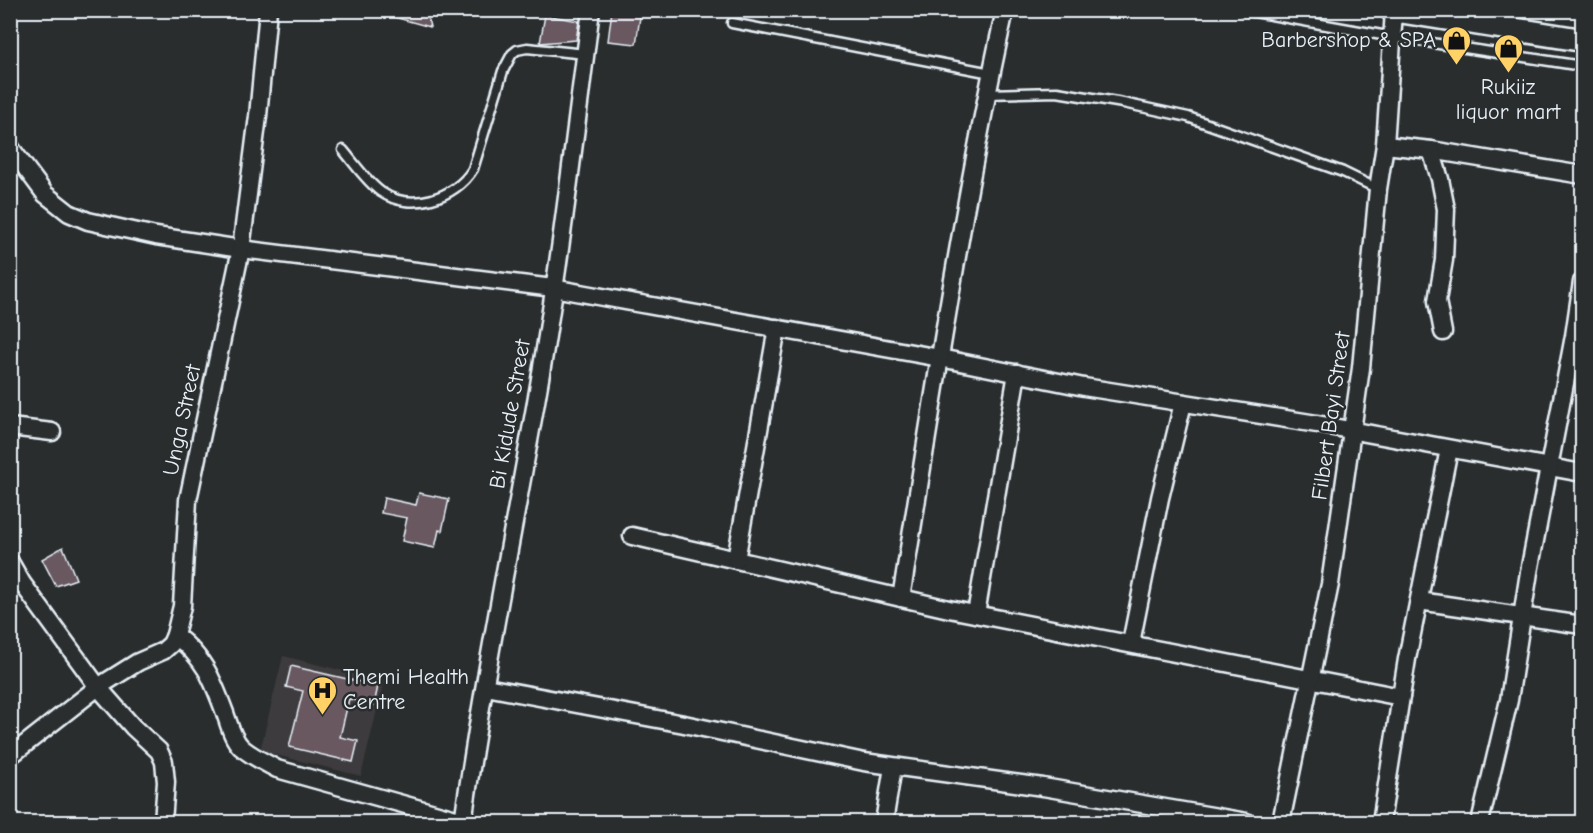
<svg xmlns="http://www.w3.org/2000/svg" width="1593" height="833" viewBox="0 0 1593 833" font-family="'Comic Neue',sans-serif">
	<rect width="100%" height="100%" fill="#2a2d2e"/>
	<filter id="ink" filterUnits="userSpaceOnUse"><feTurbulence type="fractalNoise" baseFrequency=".0167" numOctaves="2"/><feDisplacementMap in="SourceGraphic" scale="12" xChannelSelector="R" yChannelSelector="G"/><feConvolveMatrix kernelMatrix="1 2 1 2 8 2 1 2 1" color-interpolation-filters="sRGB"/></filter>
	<g filter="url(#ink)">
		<path fill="#3d3a3d" d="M283,656L384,681L361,776L260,751Z"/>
		<g fill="#695861" stroke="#e8f1f8" stroke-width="1.5">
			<path d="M383,10H426L430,27L383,14Z"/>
			<path d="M612,10H641L636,44L608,41Z"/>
			<path d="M545,15L579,21L576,40L540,43Z"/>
			<path d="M419,493L449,499L442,531L439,530L435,548L402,541L407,518L381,513L384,498L416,505Z"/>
			<path d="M63,547L76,579L56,586L42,559Z"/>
			<path d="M291,666L378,686L374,705L349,699L340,737L358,741L353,762L289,747L303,691L286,687Z"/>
		</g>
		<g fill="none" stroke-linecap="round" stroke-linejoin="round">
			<defs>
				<g id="lane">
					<path d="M1243,10L1393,37L1582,66"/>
					<path d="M732,23L991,73"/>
					<path d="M987,94L1057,92L1123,103L1188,117L1343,172L1378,189"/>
					<path d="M343,150C355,164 366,181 381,192C410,212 455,199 473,169L503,71L512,54L517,50L527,48L586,54"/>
				</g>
				<g id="street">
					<path d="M1385,145L1431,150L1582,175"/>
					<path d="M10,147L45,194L69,213L88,221L156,236L241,249L553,288L940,358L1084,387L1317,424L1582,473"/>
					<path d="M1431,150L1440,179L1446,209L1444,260L1437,301L1443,332"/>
					<path d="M10,427L52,432"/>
					<path d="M632,536L949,609L1401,697"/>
					<path d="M736,560L777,328"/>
					<path d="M10,562L22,583L98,687L133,727L159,751L164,762L166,782L163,822"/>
					<path d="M901,598C933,402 962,205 1005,10"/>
					<path d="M1419,601L1582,625"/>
					<path d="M976,614L1017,373"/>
					<path d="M175,635C205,659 212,678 225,713C229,724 232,738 241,747C251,756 266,763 277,769L463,821"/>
					<path d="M1131,643L1160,498L1183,403"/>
					<path d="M486,687L684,724L864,762L1043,787L1247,822"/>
					<path d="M10,756L98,687L138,662L163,651L171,644L175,635L182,606L188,500L241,249L258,116L268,10"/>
					<path d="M463,822C483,682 511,542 536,402C559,272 574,141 591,10"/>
					<path d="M884,822L893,767"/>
					<path d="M1281,822L1330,584L1361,368L1378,189L1385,145L1394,11"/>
					<path d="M1381,822L1407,659L1449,449"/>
					<path d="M1480,822L1509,700L1529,572L1574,336L1582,282"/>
				</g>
				<path id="secondary" d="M1392,10L1582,40"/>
			</defs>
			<use href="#lane" stroke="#e8f1f8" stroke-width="13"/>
			<use href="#street" stroke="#e8f1f8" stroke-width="21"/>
			<use href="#secondary" stroke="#e8f1f8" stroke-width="27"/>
			<use href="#lane" stroke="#2a2d2e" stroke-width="8"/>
			<use href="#street" stroke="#2a2d2e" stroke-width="16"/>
			<use href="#secondary" stroke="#2a2d2e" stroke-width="22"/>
		</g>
	</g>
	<defs>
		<symbol id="shop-pin" viewBox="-11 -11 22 30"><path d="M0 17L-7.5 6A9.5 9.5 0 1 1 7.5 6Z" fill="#ffd166" stroke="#2a2d2e"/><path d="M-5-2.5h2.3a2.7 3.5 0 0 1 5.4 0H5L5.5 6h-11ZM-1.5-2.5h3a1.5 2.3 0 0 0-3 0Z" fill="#111"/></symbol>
		<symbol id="hospital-pin" viewBox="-11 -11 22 30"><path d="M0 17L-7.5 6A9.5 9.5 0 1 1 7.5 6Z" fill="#ffd166" stroke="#2a2d2e"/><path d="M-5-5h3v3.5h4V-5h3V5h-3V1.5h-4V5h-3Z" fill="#111"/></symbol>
	</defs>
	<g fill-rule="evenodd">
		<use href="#shop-pin" x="1440" y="24" width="33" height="45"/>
		<use href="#shop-pin" x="1492" y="32" width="33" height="45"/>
		<use href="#hospital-pin" x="306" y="674" width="33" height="45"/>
	</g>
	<g text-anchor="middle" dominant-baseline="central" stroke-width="5" stroke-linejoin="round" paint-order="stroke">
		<g font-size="22" fill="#e8f1f8" stroke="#2a2d2e" text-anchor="end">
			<text x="1436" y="40">Barbershop &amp; SPA</text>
			<text x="1508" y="87" text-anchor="middle">Rukiiz<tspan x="1508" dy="25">liquor mart</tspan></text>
			<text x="343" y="677" text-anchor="start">Themi Health<tspan x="343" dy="25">Centre</tspan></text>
		</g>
		<g font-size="22" fill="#e8f1f8" stroke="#2a2d2e">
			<text transform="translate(510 414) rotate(-80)">Bi Kidude Street</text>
			<text transform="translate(1331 416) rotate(-82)">Filbert Bayi Street</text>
			<text transform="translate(182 420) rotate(-78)">Unga Street</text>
		</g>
	</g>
	<rect width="1593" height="833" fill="none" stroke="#2a2d2e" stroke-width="36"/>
	<rect x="18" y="18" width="1557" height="797" fill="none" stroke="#e8f1f8" stroke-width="2" filter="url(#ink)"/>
</svg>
